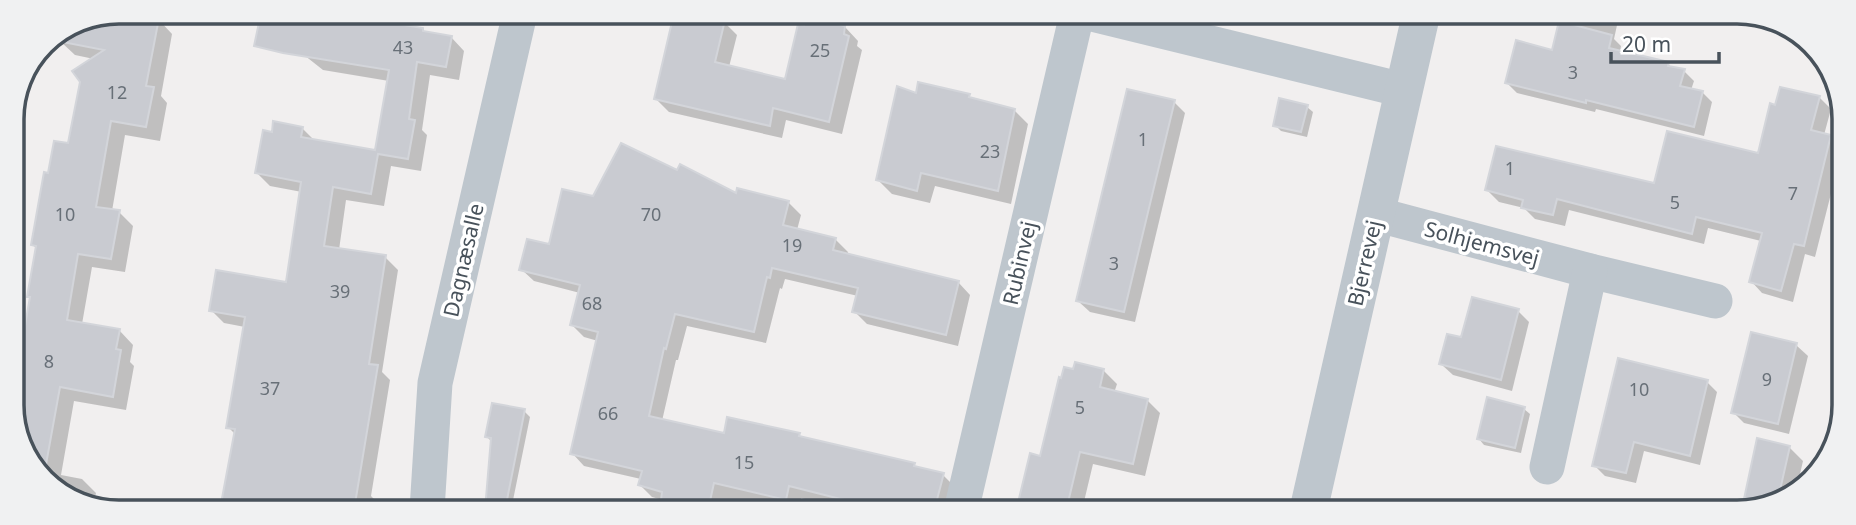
<svg xmlns="http://www.w3.org/2000/svg" width="1856" height="525" viewBox="0 0 1856 525" font-family="'Noto Sans',sans-serif">
	<rect width="100%" height="100%" fill="#f1efef"/>
	<g fill="#0003">
		<path d="M251,13H318L422,30L425,33L451,37L464,51L459,80L430,75L422,130L427,135L421,171L391,166L384,206L346,200L339,250L385,257L398,270L382,372L390,380L371,496L377,502L376,510L222,509L236,435L228,427L245,327L224,323L211,310L287,284L302,192L270,186L257,173L273,134L302,128L315,141L376,152L389,81L323,70Z"/>
		<path d="M1563,15L1619,16L1614,39L1621,46L1620,52L1668,64L1672,68L1684,71L1694,81L1691,90L1702,92L1712,102L1704,136L1596,109L1595,112L1517,93L1507,83L1553,52Z"/>
		<path d="M158,19L172,34L161,96L167,103L160,141L125,135L112,211L119,212L133,226L125,272L92,267L82,324L119,330L133,345L130,362L134,366L126,410L74,401L61,475L82,479L96,493L92,509L43,481L14,427L37,249L33,245L50,175L70,145L94,59L75,55L60,41Z"/>
		<path d="M724,22L737,35L729,67L787,81L845,27L858,41L857,46L862,50L842,134L786,120L782,138L669,112L656,99Z"/>
		<path d="M917,95L969,96L973,100L1014,110L1028,124L1011,204L935,186L930,203L892,194L878,180Z"/>
		<path d="M1819,97L1831,109L1824,135L1830,136L1842,148V150L1815,257L1805,254L1793,302L1762,293L1751,281L1761,241L1708,228L1704,244L1569,210L1565,226L1535,219L1524,208L1499,202L1487,190L1656,185L1759,155L1777,107Z"/>
		<path d="M1174,102L1185,113L1135,322L1090,312L1078,301Z"/>
		<path d="M1307,107L1313,112L1307,137L1281,131L1275,125Z"/>
		<path d="M678,172L737,196L788,202L801,215L797,230L835,239L848,252L847,255L958,282L970,295L958,346L867,324L854,311L858,296L785,279L782,289L780,288L766,343L687,326L678,360H676L662,421L725,435H799L802,438L914,465L917,468L943,475L955,487L949,511H854L801,498L798,511L673,510L663,500L652,497L640,485L641,479L584,466L572,453L598,341L584,337L572,325L580,293L534,281L521,269L550,246L594,198Z"/>
		<path d="M1518,311L1529,322L1512,391L1453,375L1441,364L1463,340Z"/>
		<path d="M1796,345L1808,356L1789,434L1744,423L1733,412Z"/>
		<path d="M1104,371L1117,384L1114,393L1147,400L1160,413L1145,476L1093,464L1082,510L1087,511H1017L1031,455L1041,458Z"/>
		<path d="M1707,382L1717,392L1700,465L1644,451L1636,483L1605,476L1594,465Z"/>
		<path d="M1524,409L1530,414L1521,453L1484,445L1479,439Z"/>
		<path d="M524,411L530,417L511,510H486L492,442L487,437Z"/>
		<path d="M1759,440L1789,447L1803,461L1797,487L1800,491L1742,513Z"/>
		<path d="M1521,506L1547,512H1519Z"/>
	</g>
	<g fill="#c9cbd1" stroke="#d3d5da" stroke-width="2">
		<path d="M120,12H131L159,18L146,86L154,87L146,127L111,121L96,207L120,210L111,259L78,254L67,320L120,329L116,349L121,350L113,397L60,387L43,481L14,427V388L30,297H27L36,246L31,245L44,172L48,173L54,141L68,143L80,82L72,71L104,50L52,40Z"/>
		<path d="M261,13H329L423,28V31L452,36L446,67L417,62L409,119L415,120L408,159L378,154L371,194L333,187L324,246L386,255L369,364L378,365L354,510L220,509L235,429L226,428L245,317L209,311L216,270L286,282L301,182L255,173L263,130L272,132L273,121L303,127L301,137L375,150L389,70L283,53L254,46Z"/>
		<path d="M674,13H696L725,20L715,62L785,79L798,24L804,25L806,16L845,26L844,34L849,36L829,122L773,108L770,126L654,99Z"/>
		<path d="M1559,21L1612,35L1609,48L1669,62L1668,66L1685,69L1680,86L1703,91L1694,127L1586,100V103L1505,83L1516,40L1552,50Z"/>
		<path d="M918,82L970,94L969,97L1015,109L998,191L921,173L917,191L876,180L897,86L916,93Z"/>
		<path d="M1780,87L1820,96L1811,130L1831,135L1804,246L1794,244L1781,291L1749,282L1762,233L1696,217L1692,234L1557,199L1553,215L1521,208L1523,200L1485,190L1496,146L1654,183L1667,131L1758,153L1770,103L1775,105Z"/>
		<path d="M1127,89L1175,100L1124,312L1076,301Z"/>
		<path d="M1279,98L1308,105L1301,132L1273,126Z"/>
		<path d="M621,143L677,170L680,164L736,193L737,188L789,201L783,225L836,238L833,250L959,281L946,335L852,312L858,288L772,268L770,278L767,277L754,332L675,314L666,349L664,348L649,416L724,433L727,417L800,433L799,436L915,463L914,466L944,473L934,511H888L789,486L786,500L714,483L708,510L661,500L662,492L638,485L642,471L570,454L598,332L570,325L580,285L519,270L527,239L549,244L562,189L593,196Z"/>
		<path d="M1472,297L1519,309L1501,380L1439,364L1447,334L1461,337Z"/>
		<path d="M1751,332L1797,343L1778,424L1731,413Z"/>
		<path d="M1618,358L1708,380L1690,456L1634,442L1626,473L1592,466Z"/>
		<path d="M1075,362L1104,369L1100,387L1148,399L1133,464L1080,452L1066,511H1016L1030,453L1040,456L1059,377L1061,378L1064,367L1073,369Z"/>
		<path d="M1487,397L1525,407L1515,448L1477,439Z"/>
		<path d="M492,403L525,409L505,510H485L491,438L485,437Z"/>
		<path d="M1757,438L1790,446L1778,499L1741,513Z"/>
	</g>
	<g fill="none" stroke-linecap="round" stroke-linejoin="round">
		<g stroke="#bec6cd" stroke-width="35">
			<path d="M1092,14L1403,90"/>
			<path d="M1375,214L1590,271L1715,301"/>
			<path d="M1547,467L1590,271"/>
			<path d="M427,510L435,383L520,13"/>
			<path d="M961,511L1077,14"/>
		</g>
		<path stroke="#bec6cd" stroke-width="38" d="M1308,512L1421,15"/>
	</g>
	<g text-anchor="middle" dominant-baseline="central" stroke-width="7" stroke-linejoin="round" paint-order="stroke">
		<g font-size="18" fill="#687078">
			<text x="403" y="47">43</text>
			<text x="820" y="50">25</text>
			<text x="1573" y="72">3</text>
			<text x="117" y="92">12</text>
			<text x="1143" y="139">1</text>
			<text x="990" y="151">23</text>
			<text x="1510" y="168">1</text>
			<text x="1793" y="193">7</text>
			<text x="1675" y="202">5</text>
			<text x="65" y="214">10</text>
			<text x="651" y="214">70</text>
			<text x="792" y="245">19</text>
			<text x="1114" y="263">3</text>
			<text x="340" y="291">39</text>
			<text x="592" y="303">68</text>
			<text x="49" y="361">8</text>
			<text x="1767" y="379">9</text>
			<text x="270" y="388">37</text>
			<text x="1639" y="389">10</text>
			<text x="1080" y="407">5</text>
			<text x="608" y="413">66</text>
			<text x="744" y="462">15</text>
		</g>
		<g font-size="21" fill="#48525b" stroke="#fff">
			<text transform="translate(1482 243) rotate(15)">Solhjemsvej</text>
			<text transform="translate(463 260) rotate(-77)">Dagnæsalle</text>
			<text transform="translate(1019 263) rotate(-77)">Rubinvej</text>
			<text transform="translate(1364 263) rotate(-77)">Bjerrevej</text>
		</g>
	</g>
	<path d="M0 0H1856V525H0ZM119 24H1737A95 95 0 0 1 1832 119V405A95 95 0 0 1 1737 500H119A95 95 0 0 1 24 405V119A95 95 0 0 1 119 24Z" fill="#f0f1f2" fill-rule="evenodd"/>
	<path fill="none" stroke="#48525b" stroke-width="3.5" d="M119 24H1737A95 95 0 0 1 1832 119V405A95 95 0 0 1 1737 500H119A95 95 0 0 1 24 405V119A95 95 0 0 1 119 24Z"/>
	<path d="M1611 52v10h108v-10" fill="none" stroke="#48525b" stroke-width="3.5"/>
	<text x="1622" y="52" font-size="21" fill="#48525b" stroke="#ffffff" stroke-width="5" paint-order="stroke">20 m</text>
</svg>
